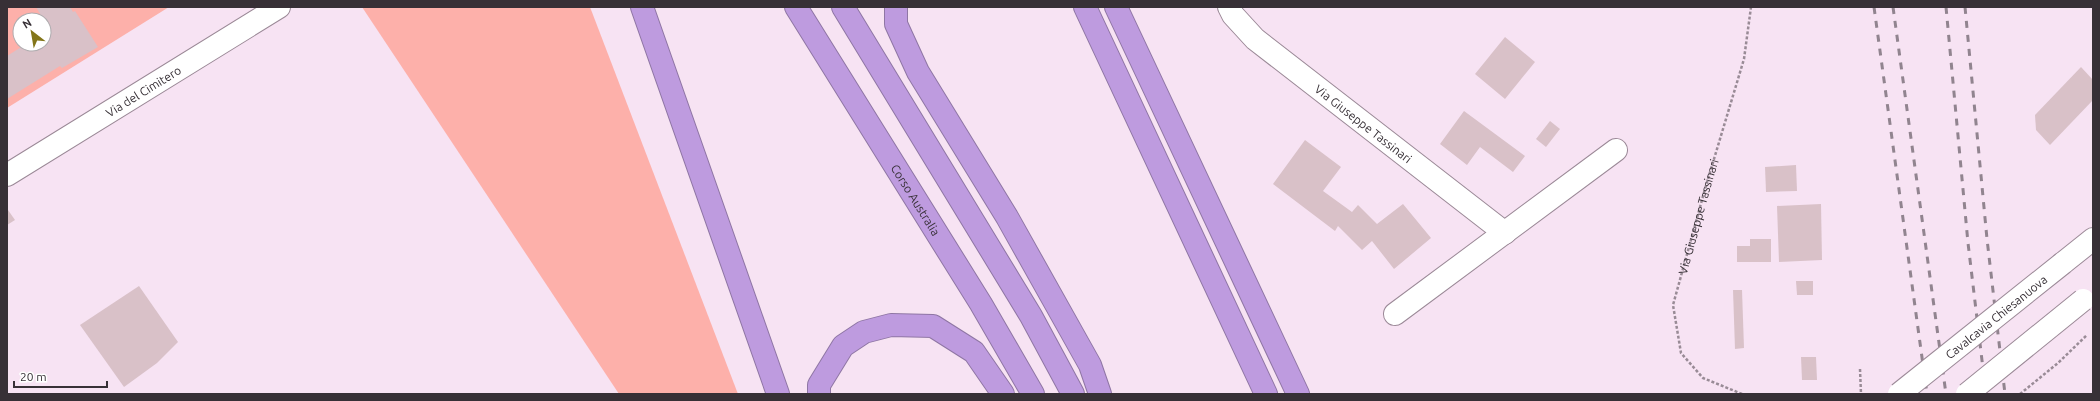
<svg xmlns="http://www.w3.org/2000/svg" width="2100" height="401" viewBox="0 0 2100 401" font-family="Ubuntu,sans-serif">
	<rect width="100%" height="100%" fill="#f7e3f3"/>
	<g fill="#fdb0aa" fill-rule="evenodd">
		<path d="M7,7H169L7,108ZM20,20H44V44H20Z"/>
		<path d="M362,7H590L738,394H619Z"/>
	</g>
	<g fill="#d9c1c8">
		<path d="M36,7H70L73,12L75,11L98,47L62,68L60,66L7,99V56L26,44H44V30L48,27Z"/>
		<path d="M1505,37L1535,62L1505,99L1475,74Z"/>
		<path d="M2081,67L2093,80V100L2050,145L2036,130L2035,115Z"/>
		<path d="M1464,111L1525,156L1513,172L1480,147L1467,165L1440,144Z"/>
		<path d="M1550,121L1560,129L1546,147L1536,139Z"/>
		<path d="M1305,140L1341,167L1323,191L1352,212L1358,205L1377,224L1403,204L1431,238L1394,269L1372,241L1362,250L1338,226L1335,231L1273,184Z"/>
		<path d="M1796,165L1797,191L1766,192L1765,167Z"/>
		<path d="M1821,204L1822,260L1779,262L1777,206Z"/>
		<path d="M8,210L15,220L7,225V211Z"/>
		<path d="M1750,239H1771V262H1737V246H1750Z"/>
		<path d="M1796,281H1813V295H1797Z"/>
		<path d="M139,286L178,342L157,363L124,387L80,325Z"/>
		<path d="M1733,290H1742L1744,348L1735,349Z"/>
		<path d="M1801,357H1816L1817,380H1802Z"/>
	</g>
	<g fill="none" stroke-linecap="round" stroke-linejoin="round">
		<defs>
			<g id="street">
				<path id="s2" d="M1229,7L1233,15L1255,39L1505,233"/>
				<path id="s3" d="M7,175L279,7"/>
				<path d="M1395,314L1616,150"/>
			</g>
			<path id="secondary" d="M2063,263L2093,239"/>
			<g id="highway">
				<path d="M642,7L778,394"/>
				<path id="s4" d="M796,7L981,304L1033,394"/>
				<path d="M843,7L1031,316L1073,394"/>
				<path d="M896,7V24L918,72L1007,217L1090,365L1100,394"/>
				<path d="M1085,7L1266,394"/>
				<path d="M1116,7L1298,394"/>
				<path d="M819,394V385L843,346L864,332L891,325L933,326L974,352L1003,394"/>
			</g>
		</defs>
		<use href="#street" stroke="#9b8997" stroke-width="24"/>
		<use href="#secondary" stroke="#9b8997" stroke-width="24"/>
		<use href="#highway" stroke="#8f76a4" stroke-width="24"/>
		<g stroke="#998b96" stroke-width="2.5" stroke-dasharray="3 2" stroke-linecap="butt">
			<path d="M1860,369L1861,394"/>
			<path id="s1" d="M1742,394L1703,378L1681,353L1673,305L1705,189L1744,59L1751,7"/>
			<path d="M2020,394L2058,363L2087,335"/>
		</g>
		<use href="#street" stroke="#fff" stroke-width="22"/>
		<use href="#secondary" stroke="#fff" stroke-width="22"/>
		<use href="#highway" stroke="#be9bdf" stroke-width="22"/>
		<g stroke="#91848f" stroke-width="3" stroke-dasharray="7 7" stroke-linecap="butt">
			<path d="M1874,7L1927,394"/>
			<path d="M1893,7L1946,394"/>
			<path d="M1946,7L1968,243L1986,394"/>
			<path d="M1965,7L1987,239L2005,394"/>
		</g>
		<defs>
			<g id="secondary-bridge">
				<path id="s5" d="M1899,394L2063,263"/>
				<path d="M1967,394L2083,300"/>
			</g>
		</defs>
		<use href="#secondary-bridge" stroke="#9b8997" stroke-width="24" stroke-linecap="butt"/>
		<use href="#secondary-bridge" stroke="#fff" stroke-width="22"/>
	</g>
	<g text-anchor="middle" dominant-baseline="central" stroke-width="4" stroke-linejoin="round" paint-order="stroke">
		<g font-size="12" fill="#373036" stroke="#fff">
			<text stroke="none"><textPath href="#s3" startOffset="160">Via del Cimitero</textPath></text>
			<text stroke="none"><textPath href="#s2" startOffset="179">Via Giuseppe Tassinari</textPath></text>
			<text stroke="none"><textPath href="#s4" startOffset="227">Corso Australia</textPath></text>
			<text stroke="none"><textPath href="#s1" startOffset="216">Via Giuseppe Tassinari</textPath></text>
			<text stroke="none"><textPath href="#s5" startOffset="124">Cavalcavia Chiesanuova</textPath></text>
		</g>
	</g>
	<rect width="2100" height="401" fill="none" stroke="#373036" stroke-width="16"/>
	<g transform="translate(32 32) rotate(329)"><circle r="19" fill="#ffffff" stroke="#afacaf"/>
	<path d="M0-3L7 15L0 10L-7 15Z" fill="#837619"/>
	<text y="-6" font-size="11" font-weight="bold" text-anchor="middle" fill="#373036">N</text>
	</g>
	<path d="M14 381v6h93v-6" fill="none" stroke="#373036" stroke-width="2"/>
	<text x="20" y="381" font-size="12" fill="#373036" stroke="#ffffff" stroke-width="3" paint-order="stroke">20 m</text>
</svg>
